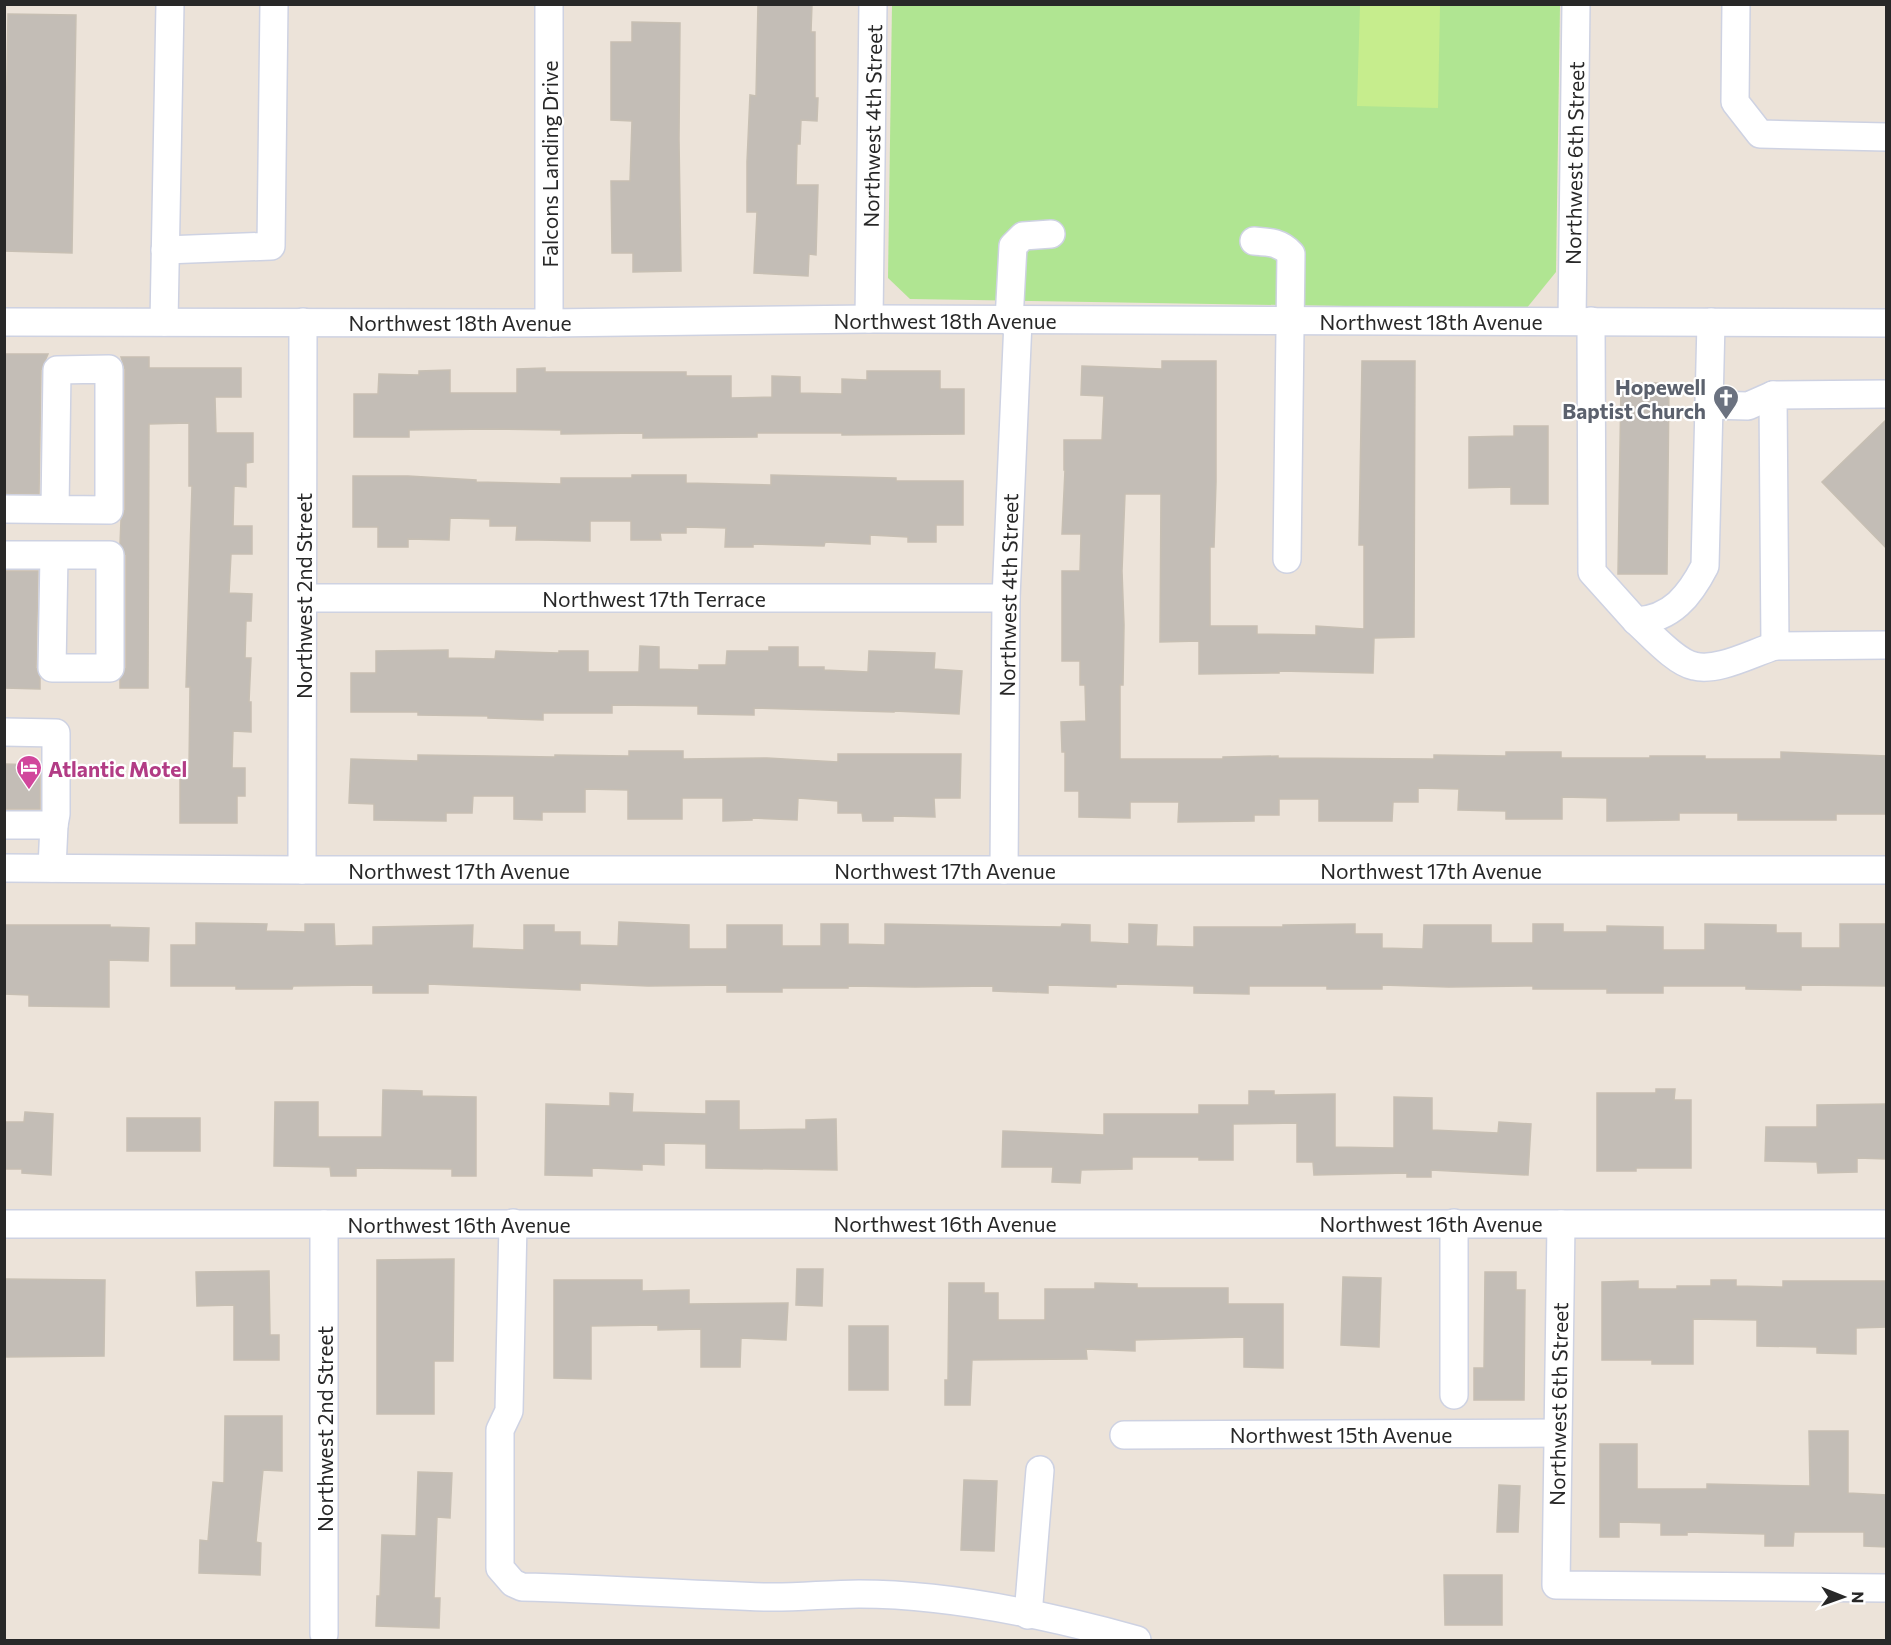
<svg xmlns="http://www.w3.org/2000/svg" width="1891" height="1645" viewBox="0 0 1891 1645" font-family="Commissioner,sans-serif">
	<rect width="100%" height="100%" fill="#ece3d9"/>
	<path fill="#b0e592" d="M892,5H1560L1556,272L1526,309L910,299L888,278Z"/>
	<path fill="#c6ed8d" d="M1360,5H1440L1438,108L1357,106Z"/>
	<g fill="#c3bdb6" stroke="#c7bfb3" stroke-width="1.5">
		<path d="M758,4H812L811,32H815V98H818L817,121L801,120L800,144H797L796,185H818L816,255L809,254L808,276L754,273L757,212H747V162L750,95L756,96Z"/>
		<path d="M8,14L76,15L72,253L4,251Z"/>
		<path d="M632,22L680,23L679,139L681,271L633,272V253H612L611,181H630L632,121L611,120V42H632Z"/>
		<path d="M4,354H48L41,370L39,494L4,493Z"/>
		<path d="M121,357H149V368H241V397H215L216,433H253V462L246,463V487L234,486L233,526H252V554H231L229,593L252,594L251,621H246L245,658H251L249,702H251V732L233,731L232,768H245V796H237V823H180V768H189L190,687H186L192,486H189V423L149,424L148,688H120V679L126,668V555L120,544L121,520L125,510V369Z"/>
		<path d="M1162,361H1216V482L1214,547H1210V626H1257V634L1316,635V626L1364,629V545H1359L1362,361H1415L1414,637L1374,638L1373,673L1279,671V673L1199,674V641L1160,642L1161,494H1125L1122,571L1124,625L1123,685H1120V759H1223V757L1278,756V758L1434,759V755L1506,756V752H1561V758H1650V756H1705V759H1781V752L1887,756V814H1836V820H1738V813H1679V820L1607,821V798L1562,797V819H1506V811L1458,810L1459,789L1418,788V802H1393L1392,821H1319V799H1279V815H1254V821L1178,822L1179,802H1130V818L1079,817V791H1065V752H1062L1061,722L1086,721L1085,685H1080V661H1062V571H1080L1081,534H1062L1065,470H1064V440H1102L1104,396L1081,395L1082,366L1162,369Z"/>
		<path d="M545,368V372H686V376H731V398L772,397V376L800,377V393L842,394V379L867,380V371H940V389H964V434L842,435V433H757V437L643,438V433L561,434V430L492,429L409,430V437H354V394H378L379,374L419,375V371L450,370V393H517V369Z"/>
		<path d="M1621,383H1669L1667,574H1618Z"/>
		<path d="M1887,419V549L1822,482Z"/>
		<path d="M1514,426H1548V504H1511V487L1469,488V437L1514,436Z"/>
		<path d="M632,475H686V483L771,485V475L896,478V481H963V525H936V542H908V537L870,535V544L825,542L824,546L753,544V547H725L726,528L686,527V533H660L661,540H631V521H590V541L538,540H516L517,526H490V519L450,518L449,540L408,539V547H378V527H353V476H408L476,480V482L561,484V478H632Z"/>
		<path d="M4,571H38L36,668L40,678V689L4,688Z"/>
		<path d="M640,646L659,647V669L699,670V665H726L727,651H769V647H798V667H824V670L868,672L869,651L935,653L934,669L962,671L959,714L894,711V712L754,708V715L698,714V706L612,705V713H543V720L488,718V716L418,715V712H351V673H376V651L448,650V658L495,659L496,651L559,653V651H588V672H639Z"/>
		<path d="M629,751H683V759L767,758L838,762V754H961L960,798H934L935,817L893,816V821H863L862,813H838V801L798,798L797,820L752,818V820L723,821V798H682V819H628V790L585,789V812H542V820L514,819V796H473L472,813H446V821L374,820V804L349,803L351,759L418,761V755L555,757V755L629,756Z"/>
		<path d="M4,764L40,765V809H4Z"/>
		<path d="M619,922L689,925V949H727V925H782V946H821V924H848V944L885,945V924L1061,927L1062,924L1090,925V942L1129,944V924L1157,925L1156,946L1194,947V927H1283V925L1355,924V934H1382V948L1423,949L1424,925H1491V943H1533V924H1563V932H1607V926L1663,927V950H1705V924L1776,925V933H1801V948H1840V924H1887V986L1801,985V990L1746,989V986H1663V993H1607V989H1533V986L1449,987L1382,985V989H1327V986H1249V994L1194,993V986L1116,984V987L1048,985V993L993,991V986L915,987L848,986V988H782V992H727V985L648,986L580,983V990L428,984V993H373V985L293,986L292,989H236V986H171V945H196V923L267,924L266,931L305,932V924H334L335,946L373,945V927L473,925L472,948L524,950V925H554V932H580V945L618,946Z"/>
		<path d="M4,925H110V927L149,928L148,961L109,960V1007L29,1006V995L4,994Z"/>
		<path d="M1656,1089H1675L1674,1100H1691V1168H1636V1171H1597V1093H1656Z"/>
		<path d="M383,1090L422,1091V1096L476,1097V1176H452V1169L356,1168V1176H331L330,1167L274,1166L275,1102H318V1137H382Z"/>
		<path d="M1249,1091H1274V1095L1335,1094V1147L1394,1148V1097L1432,1098V1130L1498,1133L1499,1122L1531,1124L1528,1175L1431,1170V1177H1407V1173L1314,1175L1313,1162H1297V1123L1233,1124V1160H1199V1157H1132V1169L1081,1170L1080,1183L1052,1182L1053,1167H1002L1003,1131L1104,1135V1114H1199V1105H1249Z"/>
		<path d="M610,1093L633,1094L632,1112L706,1114V1101H739V1130L806,1129V1120L836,1119L837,1170L706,1168V1144L664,1143V1165L642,1164V1170L592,1168V1176L545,1175L546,1104L610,1106Z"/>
		<path d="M1887,1104V1159L1857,1158V1172L1818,1173L1817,1162L1765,1161L1766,1127H1817V1105Z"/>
		<path d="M25,1112L53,1114L51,1175L22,1173V1169H4V1122H24Z"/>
		<rect x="127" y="1118" width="73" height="33"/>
		<path d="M454,1259L453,1361H434V1414H377V1260Z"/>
		<path d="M797,1269H823L822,1306L796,1305Z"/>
		<path d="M269,1271L270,1335H279V1360H234V1305L197,1306L196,1272Z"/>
		<path d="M1485,1272H1516V1290H1525L1524,1400H1474V1368H1484Z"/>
		<path d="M1343,1277L1381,1278L1379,1347L1341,1345Z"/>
		<path d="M4,1279L105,1280L104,1356L4,1357Z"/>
		<path d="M554,1280H642V1291L689,1290V1304L788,1303L786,1340L741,1338L740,1367H701V1329L658,1330V1325L591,1326V1379L554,1378Z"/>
		<path d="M1711,1280H1736V1286L1783,1287V1281H1887V1327L1856,1328V1354L1817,1353V1347L1757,1346V1320L1693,1319V1364H1652V1360H1602V1282L1638,1281V1289H1677V1286H1711Z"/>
		<path d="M949,1283H984V1293H998V1320H1045V1289H1095V1283L1137,1284V1288H1228V1304H1283V1368L1244,1367V1337L1135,1340V1351L1086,1349L1087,1359L972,1360L970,1405H945V1380H948Z"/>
		<rect x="849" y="1326" width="39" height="64"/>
		<path d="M225,1416H282V1471L263,1470L256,1542L261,1543L260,1575L199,1573L200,1540L208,1541L213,1482L224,1483Z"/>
		<path d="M1809,1431H1848V1493L1887,1495V1547L1864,1546V1532H1794L1793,1546H1765V1534L1687,1532V1535H1661V1523L1619,1522V1537H1600V1444H1637V1489H1707V1484L1810,1486Z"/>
		<path d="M418,1472L452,1473L450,1518L437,1517L434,1598H440L439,1628L376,1626L377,1596H380L382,1535L416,1536Z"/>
		<path d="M964,1480L997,1481L994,1551L961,1550Z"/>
		<path d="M1499,1485L1520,1486L1518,1532H1497Z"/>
		<path d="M1444,1575H1502V1625H1445Z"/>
	</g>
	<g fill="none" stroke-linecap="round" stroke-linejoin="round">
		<defs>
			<g id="minor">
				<path d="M1736,4L1735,102L1760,134L1886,137"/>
				<path d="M1254,241C1269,242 1280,242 1291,254L1287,559"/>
				<path d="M165,250L271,246L274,4"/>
				<path d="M869,319L873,4"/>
				<path d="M1009,321L1013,246L1023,236L1051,234"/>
				<path d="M1572,321L1576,4"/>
				<path d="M1591,321L1592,572L1636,621C1672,619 1690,595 1705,566L1709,405L1748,406L1773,395"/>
				<path d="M4,322L549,323L869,319L1886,323"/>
				<path d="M164,322L170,4"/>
				<path d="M549,323V4"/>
				<path d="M1886,394L1773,395L1775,646L1886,645"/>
				<path d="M1709,405L1711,322"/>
				<path d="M4,509L109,510V369L57,370L55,509"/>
				<path d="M4,555H110V668H52L54,555"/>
				<path d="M303,598H1006"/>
				<path d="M1636,621C1651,634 1675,662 1694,666C1718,672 1752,653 1775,646"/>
				<path d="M4,732L56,733V814L54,825"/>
				<path d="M4,825H54L52,868"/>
				<path d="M4,868L302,870H1886"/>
				<path d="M302,870L303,322"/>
				<path d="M1004,870L1006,598L1018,321"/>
				<path d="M513,1223L509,1411L500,1430V1568L513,1583L522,1587C603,1589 683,1594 764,1597C796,1598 827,1594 859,1594C949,1594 1051,1616 1137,1640"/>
				<path d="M4,1224H1886"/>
				<path d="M324,1224V1634"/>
				<path d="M1561,1224L1556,1585L1886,1588"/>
				<path d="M1454,1395V1223"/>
				<path d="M1124,1435L1557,1433"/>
				<path d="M1028,1615L1040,1470"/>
			</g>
		</defs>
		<use href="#minor" stroke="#ced2e2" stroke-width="30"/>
		<use href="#minor" stroke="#fff" stroke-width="27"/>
	</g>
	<defs>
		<symbol id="church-pin" viewBox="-11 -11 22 30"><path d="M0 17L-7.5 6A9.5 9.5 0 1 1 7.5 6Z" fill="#6b7280" stroke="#fff"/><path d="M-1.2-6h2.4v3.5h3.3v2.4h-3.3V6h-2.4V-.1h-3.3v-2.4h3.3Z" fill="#fff"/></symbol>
		<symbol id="hotel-pin" viewBox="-11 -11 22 30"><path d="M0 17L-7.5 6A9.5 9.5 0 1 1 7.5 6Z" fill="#d1479c" stroke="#fff"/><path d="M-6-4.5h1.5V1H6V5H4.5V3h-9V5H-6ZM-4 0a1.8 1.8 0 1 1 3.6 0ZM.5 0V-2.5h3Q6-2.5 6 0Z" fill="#fff"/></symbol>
	</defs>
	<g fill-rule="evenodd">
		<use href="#church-pin" x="1711" y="383" width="30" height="40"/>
		<use href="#hotel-pin" x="14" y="753" width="30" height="40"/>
	</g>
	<g text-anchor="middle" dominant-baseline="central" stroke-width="4.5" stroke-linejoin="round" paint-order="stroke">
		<g font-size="21" fill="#282828" stroke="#fff">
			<text transform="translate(872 126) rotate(-89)">Northwest 4th Street</text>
			<text transform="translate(1574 163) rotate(-89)">Northwest 6th Street</text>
			<text transform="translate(549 164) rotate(-90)">Falcons Landing Drive</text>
			<text x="945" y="320">Northwest 18th Avenue</text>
			<text x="1431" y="321">Northwest 18th Avenue</text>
			<text x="460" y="322">Northwest 18th Avenue</text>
			<text transform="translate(1008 595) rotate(-89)">Northwest 4th Street</text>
			<text transform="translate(303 596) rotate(-90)">Northwest 2nd Street</text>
			<text x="654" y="598">Northwest 17th Terrace</text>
			<text x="459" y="870">Northwest 17th Avenue</text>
			<text x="945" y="870">Northwest 17th Avenue</text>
			<text x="1431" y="870">Northwest 17th Avenue</text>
			<text x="945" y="1223">Northwest 16th Avenue</text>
			<text x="1431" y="1223">Northwest 16th Avenue</text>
			<text x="459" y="1224">Northwest 16th Avenue</text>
			<text transform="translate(1558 1404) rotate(-89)">Northwest 6th Street</text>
			<text transform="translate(324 1429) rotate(-90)">Northwest 2nd Street</text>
			<text x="1341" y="1434">Northwest 15th Avenue</text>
		</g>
		<g font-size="21" font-weight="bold" fill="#5b616d" stroke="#fff" text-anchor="end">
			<text x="1706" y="386">Hopewell<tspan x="1706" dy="24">Baptist Church</tspan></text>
		</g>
		<g font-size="21" font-weight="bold" fill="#b23c85" stroke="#fff" text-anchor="start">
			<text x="48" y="768">Atlantic Motel</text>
		</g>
	</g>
	<rect width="1891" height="1645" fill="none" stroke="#282828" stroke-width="12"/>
	<g transform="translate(1843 1597) rotate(91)" stroke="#ffffff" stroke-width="4.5" paint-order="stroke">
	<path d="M0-4.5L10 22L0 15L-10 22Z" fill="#282828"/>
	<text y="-9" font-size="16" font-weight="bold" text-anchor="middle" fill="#282828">N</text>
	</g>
</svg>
